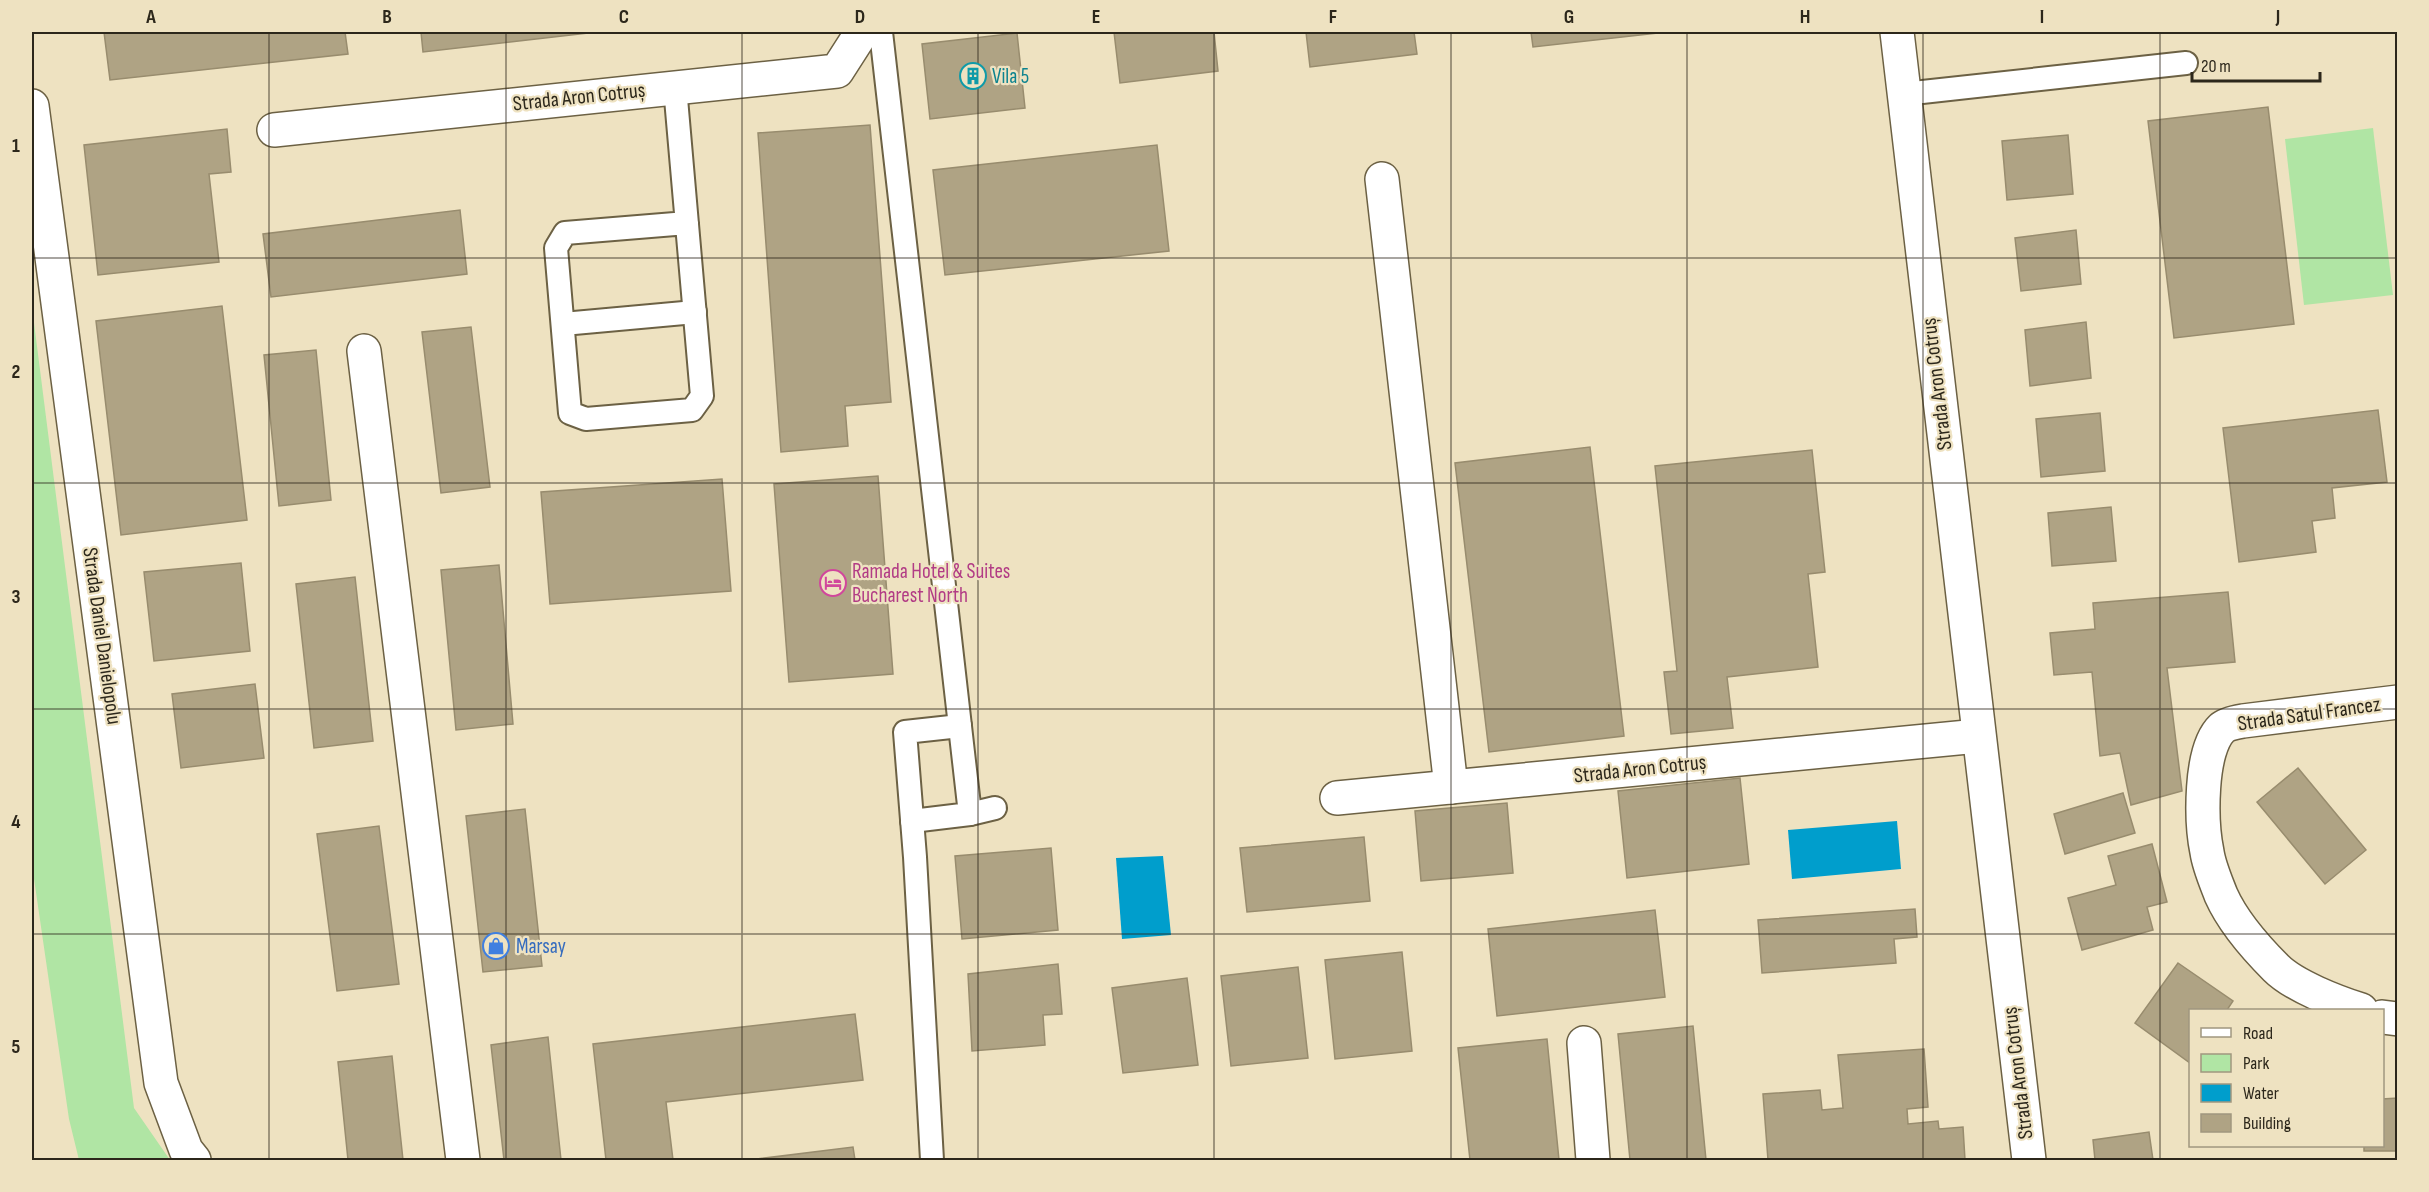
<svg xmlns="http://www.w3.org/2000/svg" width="2429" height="1192" viewBox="0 0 2429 1192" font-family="'Sofia Sans Condensed',sans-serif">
	<rect width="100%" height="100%" fill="#eee2c1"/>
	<g fill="#b0e5a4">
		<path d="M2373,128L2393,295L2304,305L2285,139Z"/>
		<path d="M32,307L134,1108L170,1160H79L69,1119L32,865Z"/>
	</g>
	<g fill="#009ecc">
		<path d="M1897,821L1901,869L1792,879L1788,830Z"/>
		<path d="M1163,856L1171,935L1122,939L1116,858Z"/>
	</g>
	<g fill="#afa384" stroke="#988c6e" stroke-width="1.5">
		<path d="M104,32H345L348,54L110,80Z"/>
		<path d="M421,32H597L423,52Z"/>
		<path d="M1114,32H1214L1218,71L1120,83Z"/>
		<path d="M1306,32H1414L1417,54L1310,67Z"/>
		<path d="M1531,32H1667L1533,47Z"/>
		<path d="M1017,33L1025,108L930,119L922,44Z"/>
		<path d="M2268,107L2294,324L2174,338L2148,121Z"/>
		<path d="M870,125L891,402L845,406L848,446L781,452L758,133Z"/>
		<path d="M227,129L231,172L209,174L219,262L98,275L84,145Z"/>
		<path d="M2068,135L2073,194L2007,200L2002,141Z"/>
		<path d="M1157,145L1169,251L945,275L933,170Z"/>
		<path d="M460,210L467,274L271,297L263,234Z"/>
		<path d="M2076,230L2081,284L2021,291L2015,238Z"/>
		<path d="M222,306L247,520L121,535L96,321Z"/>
		<path d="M2086,322L2091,378L2030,386L2025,330Z"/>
		<path d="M471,327L490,487L441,493L422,332Z"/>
		<path d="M316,350L331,500L279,506L264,355Z"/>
		<path d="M2378,410L2387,482L2332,488L2335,518L2312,521L2316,552L2239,562L2223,428Z"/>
		<path d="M2100,413L2105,471L2041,477L2036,419Z"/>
		<path d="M1590,447L1624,736L1489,752L1455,463Z"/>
		<path d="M1812,450L1825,572L1808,574L1818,667L1727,677L1733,728L1671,734L1664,672L1677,671L1655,466Z"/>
		<path d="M878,476L893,674L789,682L774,484Z"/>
		<path d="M722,479L731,591L550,604L541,492Z"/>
		<path d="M2111,507L2116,561L2052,566L2048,513Z"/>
		<path d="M241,563L250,651L154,661L144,572Z"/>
		<path d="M499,565L513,724L456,730L441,570Z"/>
		<path d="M355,577L373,741L314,748L296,584Z"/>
		<path d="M2228,592L2235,662L2167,668L2182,791L2131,805L2120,753L2100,756L2092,672L2054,675L2050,633L2095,629L2093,603Z"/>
		<path d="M255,684L264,758L181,768L172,694Z"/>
		<path d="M2298,768L2366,850L2325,884L2257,802Z"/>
		<path d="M1740,778L1749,864L1627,878L1618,791Z"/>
		<path d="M2123,793L2135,833L2065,854L2054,814Z"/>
		<path d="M1507,803L1513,873L1421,881L1415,811Z"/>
		<path d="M525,809L542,966L483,972L466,816Z"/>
		<path d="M379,826L399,984L337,991L317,834Z"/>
		<path d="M1364,837L1370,901L1247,912L1240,848Z"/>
		<path d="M2152,844L2167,902L2147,907L2153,930L2082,950L2068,898L2116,885L2108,856Z"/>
		<path d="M1051,848L1058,930L962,939L955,856Z"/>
		<path d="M1915,909L1917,937L1894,939L1896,963L1762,973L1758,920Z"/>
		<path d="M1655,910L1665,997L1497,1016L1488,929Z"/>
		<path d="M1402,952L1412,1051L1335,1059L1325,960Z"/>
		<path d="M2178,963L2233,1001L2227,1010H2190V1063L2135,1023Z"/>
		<path d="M1058,964L1062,1014L1043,1015L1045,1045L972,1051L968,974Z"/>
		<path d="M1298,967L1308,1058L1231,1066L1221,976Z"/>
		<path d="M1187,978L1198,1065L1123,1073L1112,988Z"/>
		<path d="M855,1014L863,1080L666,1102L673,1160H606L593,1044Z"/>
		<path d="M1693,1026L1706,1160H1630L1618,1034Z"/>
		<path d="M548,1037L561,1160H504L491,1045Z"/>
		<path d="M1547,1039L1559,1160H1470L1458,1048Z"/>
		<path d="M1924,1049L1928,1107L1907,1109L1908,1124L1938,1121L1939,1129L1963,1127L1965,1160H1768L1763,1094L1820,1090L1822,1110L1843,1108L1838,1055Z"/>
		<path d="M392,1056L403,1160H348L338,1062Z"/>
		<path d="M2398,1098V1151H2364V1146H2382V1099Z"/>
		<path d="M2149,1132L2153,1160H2095L2093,1140Z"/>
		<path d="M853,1147L855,1160H749Z"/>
	</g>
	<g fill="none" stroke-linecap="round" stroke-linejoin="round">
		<defs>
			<g id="lane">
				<path d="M881,32L970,814L912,821"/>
				<path d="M675,87L702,396L692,410L586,419L570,413L556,248L565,233L687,223"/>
				<path d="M1904,94L2186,63"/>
				<path d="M563,324L695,312"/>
				<path d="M970,814L995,808"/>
				<path d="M932,1160L915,857L905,732L960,726"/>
			</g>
			<g id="street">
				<path d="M1897,32L2029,1160"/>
				<path d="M32,106L161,1083L186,1150L194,1160"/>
				<path d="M274,130L837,71L862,32"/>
				<path d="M1382,179L1451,787"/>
				<path d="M364,351L463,1160"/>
				<path d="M1337,798L1978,736"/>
				<path d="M2361,1010C2336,1002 2294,986 2276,968C2255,947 2233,922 2221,895C2216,882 2209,866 2207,852C2201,823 2199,750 2222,728C2226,724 2237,722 2243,721L2398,702"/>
				<path d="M2382,1017L2398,1019"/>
				<path d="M1584,1043L1593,1160"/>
			</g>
		</defs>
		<use href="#lane" stroke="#6c6144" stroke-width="26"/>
		<use href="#street" stroke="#6c6144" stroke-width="36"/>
		<use href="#lane" stroke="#fff" stroke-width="22"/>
		<use href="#street" stroke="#fff" stroke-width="33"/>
	</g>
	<path fill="none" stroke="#2c271b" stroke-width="1.5" stroke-opacity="0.55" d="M269,32V1160M506,32V1160M742,32V1160M978,32V1160M1214,32V1160M1451,32V1160M1687,32V1160M1923,32V1160M2160,32V1160M32,258H2398M32,483H2398M32,709H2398M32,934H2398"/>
	<defs>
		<symbol id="building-ring" viewBox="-11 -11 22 22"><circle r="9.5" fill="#eee2c1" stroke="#0f9aa8" stroke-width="1.5"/><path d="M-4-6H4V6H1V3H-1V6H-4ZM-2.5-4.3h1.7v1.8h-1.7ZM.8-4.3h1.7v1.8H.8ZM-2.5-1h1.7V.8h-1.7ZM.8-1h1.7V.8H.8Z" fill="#0f9aa8"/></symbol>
		<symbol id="hotel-ring" viewBox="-11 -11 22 22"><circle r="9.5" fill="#eee2c1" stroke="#d1479c" stroke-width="1.5"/><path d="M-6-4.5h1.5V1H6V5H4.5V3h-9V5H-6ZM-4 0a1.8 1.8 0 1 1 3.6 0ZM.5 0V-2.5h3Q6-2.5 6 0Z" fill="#d1479c"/></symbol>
		<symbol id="shop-ring" viewBox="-11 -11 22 22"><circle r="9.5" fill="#eee2c1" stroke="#3f7fe0" stroke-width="1.5"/><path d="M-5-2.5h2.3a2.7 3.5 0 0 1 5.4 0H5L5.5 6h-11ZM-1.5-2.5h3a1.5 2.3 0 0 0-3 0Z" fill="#3f7fe0"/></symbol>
	</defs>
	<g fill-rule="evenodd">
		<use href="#building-ring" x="958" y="61" width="30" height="30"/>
		<use href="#hotel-ring" x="818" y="568" width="30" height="30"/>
		<use href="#shop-ring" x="481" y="931" width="30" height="30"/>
	</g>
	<g text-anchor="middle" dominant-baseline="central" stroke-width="4.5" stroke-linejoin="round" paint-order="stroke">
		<g font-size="21" fill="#0d838f" stroke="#eee2c1" text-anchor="start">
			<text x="992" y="76">Vila 5</text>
		</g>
		<g font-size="21" fill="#2c271b" stroke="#eee2c1">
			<text transform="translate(579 97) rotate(-6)">Strada Aron Cotruș</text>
			<text transform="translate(1937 384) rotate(-97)">Strada Aron Cotruș</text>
			<text transform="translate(102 636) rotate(82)">Strada Daniel Danielopolu</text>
			<text transform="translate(2309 714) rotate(-8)">Strada Satul Francez</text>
			<text transform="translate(1640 769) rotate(-6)">Strada Aron Cotruș</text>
			<text transform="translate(2018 1073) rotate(-97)">Strada Aron Cotruș</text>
		</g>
		<g font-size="21" fill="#b23c85" stroke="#eee2c1" text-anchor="start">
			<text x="852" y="571">Ramada Hotel &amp; Suites<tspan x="852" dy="24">Bucharest North</tspan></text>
		</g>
		<g font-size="21" fill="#366cbe" stroke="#eee2c1" text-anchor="start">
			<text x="516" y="946">Marsay</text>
		</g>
	</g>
	<rect width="2429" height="1192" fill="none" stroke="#eee2c1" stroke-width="66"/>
	<rect x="2189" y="1009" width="195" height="138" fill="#eee2c1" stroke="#a0977f" stroke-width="1.5"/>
	<rect x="2201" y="1028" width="30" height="9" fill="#ffffff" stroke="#a0977f" stroke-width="1.5"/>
	<text x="2243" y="1039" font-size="18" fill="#2c271b">Road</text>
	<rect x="2201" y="1054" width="30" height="18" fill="#b0e5a4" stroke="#a0977f" stroke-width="1.5"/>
	<text x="2243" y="1069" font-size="18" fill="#2c271b">Park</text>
	<rect x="2201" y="1084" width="30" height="18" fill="#009ecc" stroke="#a0977f" stroke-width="1.5"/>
	<text x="2243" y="1099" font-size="18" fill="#2c271b">Water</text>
	<rect x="2201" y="1114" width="30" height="18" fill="#afa384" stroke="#a0977f" stroke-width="1.5"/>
	<text x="2243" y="1129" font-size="18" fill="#2c271b">Building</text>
	<path d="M2192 72v9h128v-9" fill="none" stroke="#2c271b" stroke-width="3"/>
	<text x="2201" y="72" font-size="18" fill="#2c271b" stroke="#eee2c1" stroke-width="4.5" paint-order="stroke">20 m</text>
	<rect x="33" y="33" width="2363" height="1126" fill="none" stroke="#2c271b" stroke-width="2"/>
	<g font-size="20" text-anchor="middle" font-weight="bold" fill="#2c271b">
		<text x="151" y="23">A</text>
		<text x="387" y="23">B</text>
		<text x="624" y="23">C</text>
		<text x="860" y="23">D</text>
		<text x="1096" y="23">E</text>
		<text x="1333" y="23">F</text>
		<text x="1569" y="23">G</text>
		<text x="1805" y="23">H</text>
		<text x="2042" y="23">I</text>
		<text x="2278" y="23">J</text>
		<text x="16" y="152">1</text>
		<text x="16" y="378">2</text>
		<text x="16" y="603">3</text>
		<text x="16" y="828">4</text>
		<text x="16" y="1053">5</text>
	</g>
</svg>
